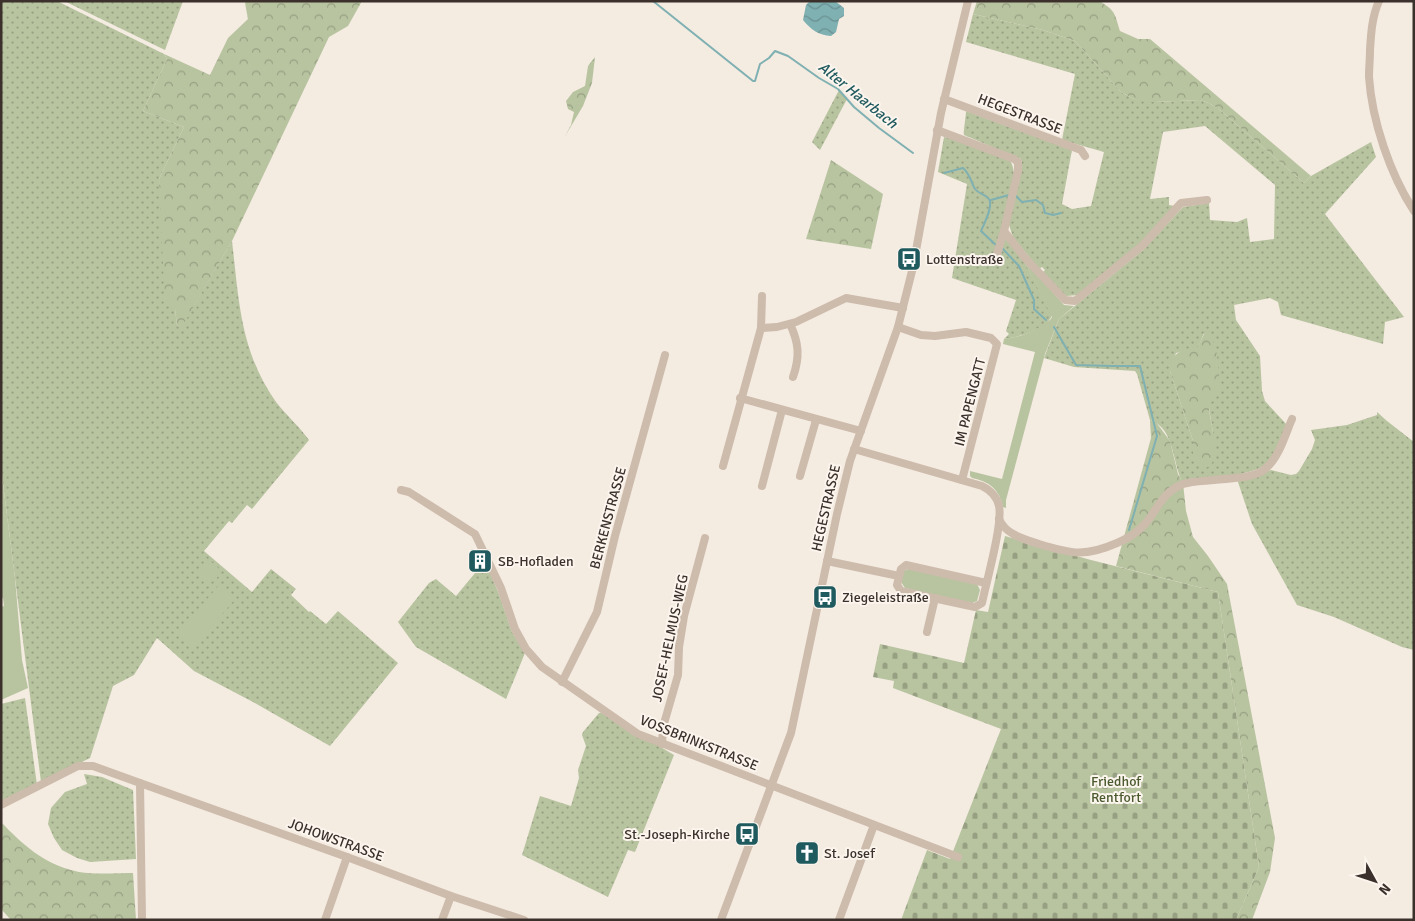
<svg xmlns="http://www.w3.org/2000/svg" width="1415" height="921" viewBox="0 0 1415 921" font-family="Signika,sans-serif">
	<defs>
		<pattern id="grass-dots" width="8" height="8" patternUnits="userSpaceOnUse" patternTransform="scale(1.25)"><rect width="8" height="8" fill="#b8c4a0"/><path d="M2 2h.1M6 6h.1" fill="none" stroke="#97a083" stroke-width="1.8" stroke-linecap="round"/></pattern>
		<pattern id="forest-crowns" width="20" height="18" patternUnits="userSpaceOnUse" patternTransform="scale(1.25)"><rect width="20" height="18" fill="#b8c4a0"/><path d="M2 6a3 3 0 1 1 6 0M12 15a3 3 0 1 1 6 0" fill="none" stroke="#97a083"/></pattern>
		<pattern id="cemetery-stones" width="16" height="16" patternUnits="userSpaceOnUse" patternTransform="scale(1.25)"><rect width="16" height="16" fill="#b8c4a0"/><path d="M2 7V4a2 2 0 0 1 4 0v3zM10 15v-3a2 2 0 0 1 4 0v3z" fill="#97a083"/></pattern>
		<pattern id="water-waves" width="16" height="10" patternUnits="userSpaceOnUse" patternTransform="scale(1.25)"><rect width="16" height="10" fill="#7fb0b2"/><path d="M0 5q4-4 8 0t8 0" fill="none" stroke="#699091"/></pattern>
	</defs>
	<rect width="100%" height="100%" fill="#f4ebe1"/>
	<g fill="url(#grass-dots)" fill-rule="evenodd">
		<path d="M1,1H57L164,54L167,59L143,111L184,127L159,179L177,325L181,327L232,241C239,300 240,351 276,402C286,415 299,426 309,440L252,509L247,505L232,523L229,521L204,551L252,592L271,569L296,589L291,595L309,612L310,611L326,624L338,611L398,663L330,746L253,702L194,671L157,638L134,675L113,686L90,758L41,782L1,468Z"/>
		<path d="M64,1H183L165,50Z"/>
		<path d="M973,14L1043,30L1075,41L1121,92L1132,98L1155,102L1200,100L1209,103L1220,110L1304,183L1311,176L1371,142L1376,157L1325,214L1404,317L1385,322L1383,344L1281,315L1278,302L1270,298L1234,305L1236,320L1260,356L1262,391L1265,401L1287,425C1281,439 1276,453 1267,463C1255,476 1201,480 1183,483C1172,464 1175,428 1150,420L1137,374L1135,371L1074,367L1044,358L1059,319L1143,250L1183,207L1209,203L1210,220L1237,222L1247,218L1250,242L1274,239L1275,185L1205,126L1163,132L1150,199L1169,197V205L1175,206L1148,237L1078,295L1066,296L1043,272L1045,270L1042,267L1039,269L1013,237L1009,225V217L1022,169L1021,159L964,135C963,132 966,117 966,111L1072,150L1062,204L1072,209L1091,206L1104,152L1062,140L1075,74L966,42ZM1204,333L1209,408L1213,433L1193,453V441L1170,371L1176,353L1198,348Z"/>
		<path d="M839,90L847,99L820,150L812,142Z"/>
		<path d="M944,137L958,140L1010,161C1021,175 1007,220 1004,238H1006L1022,257L1052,315C1047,330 1018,337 1004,339L1009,334L1006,331L1016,300L952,278L967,184L938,172Z"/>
		<path d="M1377,412L1387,421L1414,442V650L1402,647L1334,617L1297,605L1252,524L1237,479L1255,476L1271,470L1291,475L1296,474L1299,471L1312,449L1315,440L1311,430L1347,425L1377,415Z"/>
		<path d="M485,561L499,594L512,632L525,653L506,699L416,647L398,622L429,583L436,579L456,596Z"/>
		<path d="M25,698L37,785L1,802V704Z"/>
		<path d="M599,713H604L674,755L635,852L628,850L608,897L522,855L540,796L571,806L579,778L578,770L586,746L582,735L583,732Z"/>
		<path d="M84,774L102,777L133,790L136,859L90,862L77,858L62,850L54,838L48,824L51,808L65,792L87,784Z"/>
	</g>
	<g fill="url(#forest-crowns)">
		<path d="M247,1H362L348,26L329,37L232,241L181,328L177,325L175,309L165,304L159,179L184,127L143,111L167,59L164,54L210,75L228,38L248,19L245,3Z"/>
		<path d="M977,1L1101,2C1116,11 1115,15 1120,31L1138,39H1150L1311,176L1304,183L1220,110L1209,103L1200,100L1155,102H1146L1132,98L1121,92L1075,41L1043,30L973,14Z"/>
		<path d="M595,57L592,83L583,106L564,138L571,125L574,112L568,109L566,101L573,92L585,86L588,66Z"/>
		<path d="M831,160L883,194L871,249L806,239Z"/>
		<path d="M1205,332L1208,333L1216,347L1221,392L1209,397C1209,401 1209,405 1209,409C1210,420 1225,474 1201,467L1193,453V441L1170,371C1170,354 1182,348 1198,347Z"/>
		<path d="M1150,420L1156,422L1170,441L1178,474L1183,483L1186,511L1193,537L1208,556L1227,584L1275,838L1270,872L1252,920H1236L1259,867L1218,592L1116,566L1151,438Z"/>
		<path d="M1,822C22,844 44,864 75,871C89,875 118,873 133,873L136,920H11L1,909Z"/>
	</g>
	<path fill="url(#cemetery-stones)" d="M1005,536L1091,560L1218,592L1259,867L1236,920H901L927,850L950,859L1001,729L893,688L894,681L873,677L880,644L964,663L976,610L988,612Z"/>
	<g fill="#b8c4a0">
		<path d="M1022,257L1064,305L1074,306L1059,319L1045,354L1006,500V508L1003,507C1000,490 989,481 972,478L970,476V471L1002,479L1035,352L1003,344L1004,339C1025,336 1033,332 1050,320L1052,317Z"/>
		<path d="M1,468L15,578L22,660L28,688L1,700V607L4,606L3,598L1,597Z"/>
		<circle cx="209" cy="572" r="10"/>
		<path d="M908,569L977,584L980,590L977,601L972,603L905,588L901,582L904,571Z"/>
		<path d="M220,584L236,598L193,648L177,634Z"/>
	</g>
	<path fill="url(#water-waves)" d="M810,1H835L844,8V16L839,19L836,32L831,36C819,35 811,30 803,20L806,5Z"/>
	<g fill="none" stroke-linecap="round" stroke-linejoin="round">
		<g stroke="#7fb0b2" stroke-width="2">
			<path d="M653,1L753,81H755L760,64L769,58L775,51L788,56L819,78L838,89L854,107L879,128L913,153"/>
			<path d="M944,173L963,168C970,174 971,182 975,189C979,194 984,194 988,198C995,203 984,224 981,231L997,246"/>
			<path d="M1016,196L1022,202L1036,200L1043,205L1045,213L1053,215L1061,213"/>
			<path d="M991,200L1009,195"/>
			<path d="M1002,248L1019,266L1034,300V309L1046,320"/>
			<path d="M1054,327L1076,365L1112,366H1140L1157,436L1129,530"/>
		</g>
		<g stroke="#cdbbac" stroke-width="8">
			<path d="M1379,1C1372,17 1371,33 1370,50C1370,59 1369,68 1369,77C1372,121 1390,174 1414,211"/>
			<path d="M944,99L1081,150L1085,156"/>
			<path d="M937,130L1014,159L1018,162V171L1004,231L1025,258L1065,300L1075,301L1143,245L1181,203L1207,200"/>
			<path d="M997,254L1004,231"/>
			<path d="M790,324C799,343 800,357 793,377"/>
			<path d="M898,327L921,335L935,336L966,332L991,338L997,344L962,480"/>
			<path d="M761,328L762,296"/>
			<path d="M740,398L861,431"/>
			<path d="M854,449L982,486C990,490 997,497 999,506C1003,524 986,583 982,603L975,607L901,591L897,585L901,569L906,565L986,583"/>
			<path d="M723,466L761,328L777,327L796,322L846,298L903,308"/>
			<path d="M800,476L816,420"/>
			<path d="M762,486L782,410"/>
			<path d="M401,490L409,492L475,534L501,588L515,629L526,649L542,667L638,734L958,857"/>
			<path d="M999,519C1006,535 1024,539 1039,544C1072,554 1085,557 1117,543C1128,538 1136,534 1145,524C1158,509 1162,492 1183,484C1192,481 1204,481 1214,480C1229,478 1253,479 1265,469C1279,458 1285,435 1292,419"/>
			<path d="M827,561L899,576"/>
			<path d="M927,632L935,598"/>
			<path d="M562,682L597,612L615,536L665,355"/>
			<path d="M662,744L663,727L678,675L679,647L684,616L705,538"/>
			<path d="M1,805L78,766H93L140,783"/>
			<path d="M142,920L140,783L347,857L451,896L524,920"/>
			<path d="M325,920L347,857"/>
			<path d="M442,920L451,896"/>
			<path d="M721,920L791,733L837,514L850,461L898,327L913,267L941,113L968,1"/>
			<path d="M839,920L874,825"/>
		</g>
	</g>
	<defs>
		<symbol id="bus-square" viewBox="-11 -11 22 22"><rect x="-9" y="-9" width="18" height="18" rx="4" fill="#1f5a5e" stroke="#fbf5ee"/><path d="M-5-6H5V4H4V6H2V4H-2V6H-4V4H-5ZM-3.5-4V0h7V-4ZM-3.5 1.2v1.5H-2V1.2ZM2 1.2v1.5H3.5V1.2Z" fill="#fff"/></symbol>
		<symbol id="building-square" viewBox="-11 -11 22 22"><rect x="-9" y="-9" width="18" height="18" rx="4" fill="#1f5a5e" stroke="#fbf5ee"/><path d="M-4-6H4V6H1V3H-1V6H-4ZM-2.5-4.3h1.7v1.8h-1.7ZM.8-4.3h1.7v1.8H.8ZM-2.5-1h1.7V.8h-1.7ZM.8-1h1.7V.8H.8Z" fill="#fff"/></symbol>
		<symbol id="church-square" viewBox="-11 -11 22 22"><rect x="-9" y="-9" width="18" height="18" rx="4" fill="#1f5a5e" stroke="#fbf5ee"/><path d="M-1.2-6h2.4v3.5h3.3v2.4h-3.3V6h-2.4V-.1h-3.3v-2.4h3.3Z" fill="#fff"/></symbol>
	</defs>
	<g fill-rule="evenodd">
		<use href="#bus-square" x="895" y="245" width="28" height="28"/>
		<use href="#building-square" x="466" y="547" width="28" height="28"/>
		<use href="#bus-square" x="811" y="583" width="28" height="28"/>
		<use href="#bus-square" x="733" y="820" width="28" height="28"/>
		<use href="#church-square" x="793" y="839" width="28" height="28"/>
	</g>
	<g text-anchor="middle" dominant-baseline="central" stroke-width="4" stroke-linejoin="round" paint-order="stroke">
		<g font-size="14" fill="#3b302b" stroke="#fbf5ee">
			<text transform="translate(1020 114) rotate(21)">HEGESTRASSE</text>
			<text transform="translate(970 402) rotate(-76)">IM PAPENGATT</text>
			<text transform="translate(826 508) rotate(-77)">HEGESTRASSE</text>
			<text transform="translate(608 518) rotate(-75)">BERKENSTRASSE</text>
			<text transform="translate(670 638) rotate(-78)">JOSEF-HELMUS-WEG</text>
			<text transform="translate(699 743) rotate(22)">VOSSBRINKSTRASSE</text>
			<text transform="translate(336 840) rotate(20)">JOHOWSTRASSE</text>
		</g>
		<g font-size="14" fill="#3b302b" stroke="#fbf5ee" text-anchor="start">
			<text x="926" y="259">Lottenstraße</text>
			<text x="498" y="561">SB-Hofladen</text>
			<text x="842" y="597">Ziegeleistraße</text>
			<text x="730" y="834" text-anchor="end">St.-Joseph-Kirche</text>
			<text x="824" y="853">St. Josef</text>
		</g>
		<g font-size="14" fill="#4a5a2e" stroke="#fbf5ee">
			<text x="1116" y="781">Friedhof<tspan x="1116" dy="16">Rentfort</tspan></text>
		</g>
		<g font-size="15" font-style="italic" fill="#1f5a5e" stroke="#fbf5ee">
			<text transform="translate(858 95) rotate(39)">Alter Haarbach</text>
		</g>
	</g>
	<rect width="1415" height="921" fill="none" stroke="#3b302b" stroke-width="5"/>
	<g transform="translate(1375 881) rotate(130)" stroke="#fbf5ee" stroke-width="4" paint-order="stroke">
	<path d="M0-4L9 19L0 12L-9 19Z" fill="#3b302b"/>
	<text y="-8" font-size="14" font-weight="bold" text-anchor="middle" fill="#3b302b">N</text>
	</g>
</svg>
